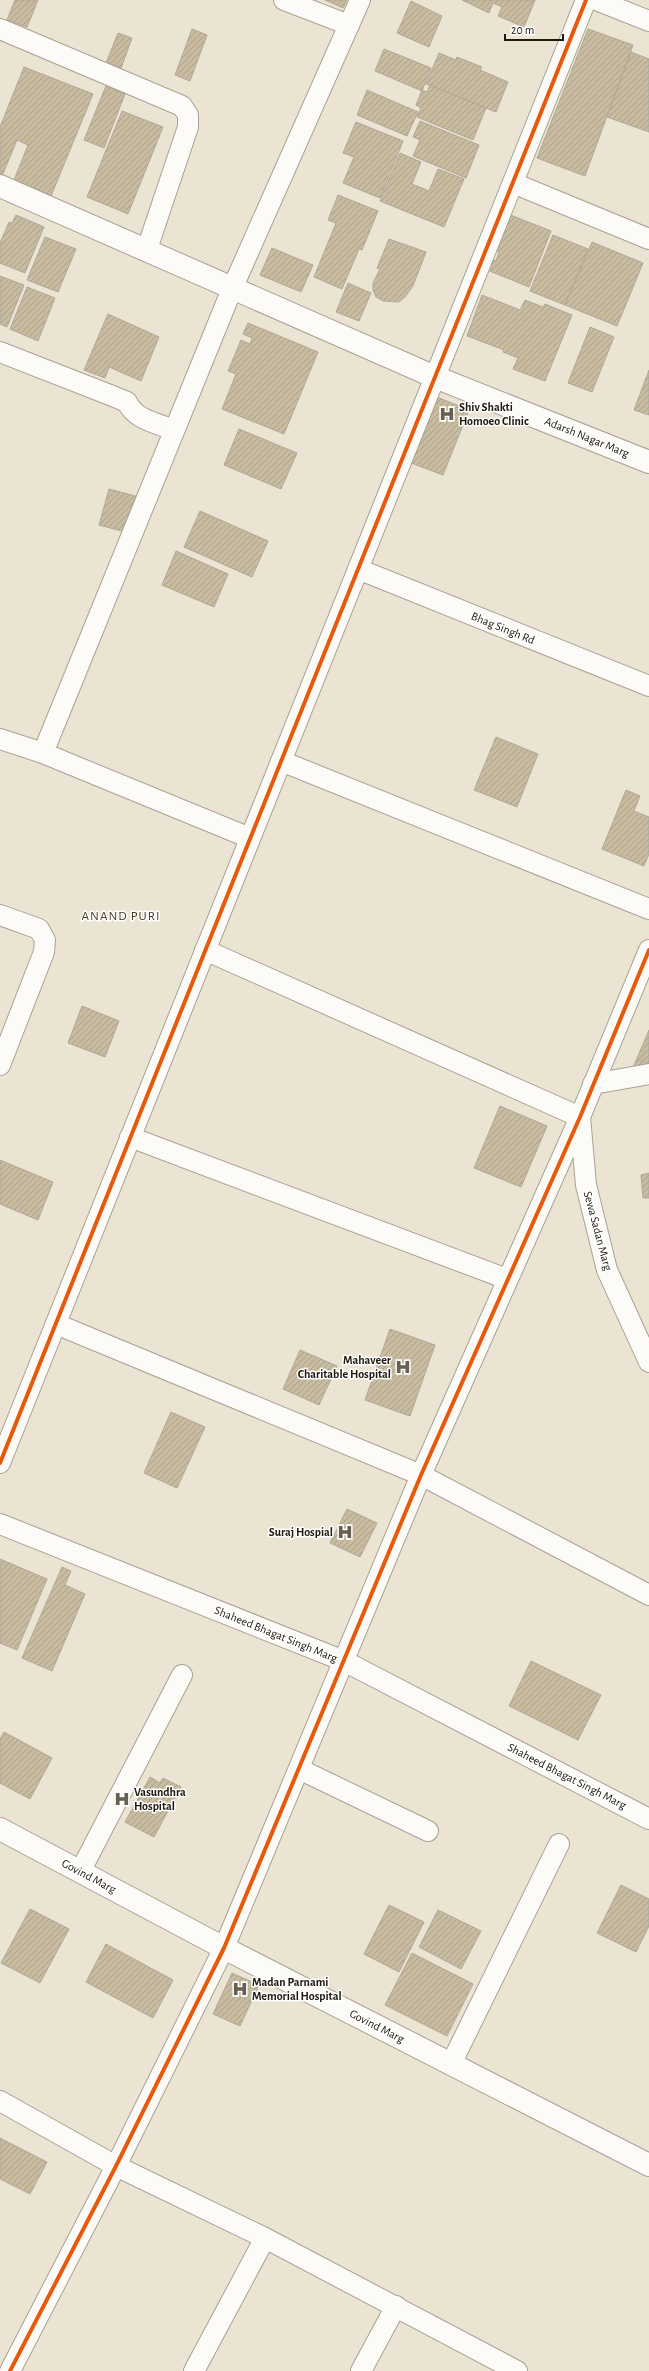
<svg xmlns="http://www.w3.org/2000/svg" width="649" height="2371" viewBox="0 0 649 2371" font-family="'Alegreya Sans',sans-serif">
	<defs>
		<pattern id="building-hatch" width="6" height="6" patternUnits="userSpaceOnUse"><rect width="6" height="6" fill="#c8bb9f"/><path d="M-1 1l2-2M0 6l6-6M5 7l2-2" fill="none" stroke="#aba088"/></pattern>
	</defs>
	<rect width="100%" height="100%" fill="#ece4d2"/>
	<g fill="url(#building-hatch)" stroke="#afa89a">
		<path d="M15,0H38L27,27L7,20Z"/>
		<path d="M325,0H347L343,8Z"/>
		<path d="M462,0H535L524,27L498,16L502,7L493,3L489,13Z"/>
		<path d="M411,1L442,16L429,47L397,33Z"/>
		<path d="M192,29L207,35L190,81L175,75Z"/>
		<path d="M588,29L633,45L585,176L537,158Z"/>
		<path d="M118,33L132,38L121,68L106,63Z"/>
		<path d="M384,49L431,68L422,91L375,71Z"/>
		<path d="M631,52L649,59V132L607,117Z"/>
		<path d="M439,53L456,60L457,57L482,67L480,70L508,82L496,112L426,84Z"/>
		<path d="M24,67L93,94L51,196L14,180L28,145L17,140L2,176L0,175V127Z"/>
		<path d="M430,85L486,108L473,140L417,117L421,108L416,105L422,90L427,92Z"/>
		<path d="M106,86L125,94L104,148L84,140Z"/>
		<path d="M367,90L418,112L407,136L357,115Z"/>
		<path d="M122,111L163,127L128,214L87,197Z"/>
		<path d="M420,121L479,145L466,178L413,156L420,140L413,137Z"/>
		<path d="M356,122L403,141L380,198L343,183L354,157L343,153Z"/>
		<path d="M400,153L421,162L412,184L429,191L438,169L464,179L444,227L380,201Z"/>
		<path d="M338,195L378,211L362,250L359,249L342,289L314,277L336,223L328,220Z"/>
		<path d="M508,214L551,231L529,287L485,269L490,259L496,261L499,252L493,250Z"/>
		<path d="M16,215L44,227L25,273L0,263V243L9,222L12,223Z"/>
		<path d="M553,235L588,249L565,305L530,291Z"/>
		<path d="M45,237L76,249L58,292L27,280Z"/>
		<path d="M389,239L426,252L413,286L405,297L399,302L383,301L376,297L373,290V283L380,269L377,268Z"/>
		<path d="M592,242L643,263L617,326L565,305Z"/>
		<path d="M272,248L313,265L301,292L260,275Z"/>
		<path d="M0,276L24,285L7,327L0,324Z"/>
		<path d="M348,283L371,293L359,321L336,312Z"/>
		<path d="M27,287L55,298L38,341L10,329Z"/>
		<path d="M482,295L520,310L525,300L543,307L545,304L572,315L545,381L513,369L518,358L503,352L504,350L467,336Z"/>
		<path d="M108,314L159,337L141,381L109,367L105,378L84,370Z"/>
		<path d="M248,323L318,352L284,434L222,409L236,374L228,371L241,340L250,344L252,338L243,334Z"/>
		<path d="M590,327L614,337L592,392L568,383Z"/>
		<path d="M649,370V415L634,410Z"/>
		<path d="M432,395L469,410L443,475L406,461Z"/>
		<path d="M239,429L297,453L281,489L224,465Z"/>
		<path d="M109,489L139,497L129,533L99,525Z"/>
		<path d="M200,511L268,541L252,577L184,547Z"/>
		<path d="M176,551L228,574L214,607L162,585Z"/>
		<path d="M496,737L538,754L517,807L474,790Z"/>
		<path d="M626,790L640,796L634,811L649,817V854L644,866L602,849Z"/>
		<path d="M82,1006L119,1021L105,1057L68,1043Z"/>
		<path d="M649,1030V1067L632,1070Z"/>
		<path d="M500,1106L547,1126L521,1187L474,1168Z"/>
		<path d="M0,1160L53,1182L38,1220L0,1204Z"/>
		<path d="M649,1173V1198H643L641,1175Z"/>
		<path d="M390,1329L435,1345L410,1416L365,1400Z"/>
		<path d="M300,1350L337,1366L319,1405L283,1389Z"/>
		<path d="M171,1412L205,1427L177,1488L144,1473Z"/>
		<path d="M347,1509L377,1523L360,1557L330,1543Z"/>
		<path d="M0,1559L47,1579L17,1650L0,1643Z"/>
		<path d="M62,1567L71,1571L65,1585L85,1594L52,1671L22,1658Z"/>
		<path d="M531,1661L601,1695L578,1740L509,1706Z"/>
		<path d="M4,1732L52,1758L30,1799L0,1783V1739Z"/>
		<path d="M150,1777L160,1783L163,1778L181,1787L154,1837L125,1822Z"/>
		<path d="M621,1885L649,1899V1926L636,1952L597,1933Z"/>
		<path d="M389,1905L424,1922L399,1972L364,1954Z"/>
		<path d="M30,1909L69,1929L40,1983L1,1963Z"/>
		<path d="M438,1910L481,1931L461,1969L419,1947Z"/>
		<path d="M106,1944L173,1980L153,2018L86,1982Z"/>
		<path d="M412,1953L473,1984L447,2036L385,2005Z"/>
		<path d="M232,1973L259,1985L240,2026L213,2014Z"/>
		<path d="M0,2138L47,2162L30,2194L0,2179Z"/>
	</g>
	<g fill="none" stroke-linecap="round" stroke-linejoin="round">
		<defs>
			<g id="minor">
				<path d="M284,0L349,25"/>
				<path d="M596,0L649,21"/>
				<path d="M0,29L182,106L188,115V127L147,249"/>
				<path d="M513,183L649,239"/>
				<path d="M0,352L110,395L127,402C135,420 157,423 174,430"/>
				<path d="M358,569L649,686"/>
				<path d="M0,739L43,753L250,838"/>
				<path d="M43,753L232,289L360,0"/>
				<path d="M281,761L649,909"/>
				<path d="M0,915L39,929L45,940L44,952L0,1065"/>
				<path d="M205,950L580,1117L586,1185L607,1270L649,1362"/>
				<path d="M593,1084L649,1074"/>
				<path d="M130,1137L507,1279"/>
				<path d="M56,1324L421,1475L649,1595"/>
				<path d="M0,1463L586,0"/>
				<path d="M0,1524L344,1661L649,1819"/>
				<path d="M299,1769L428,1831"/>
				<path d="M80,1872L182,1675"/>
				<path d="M451,2064L559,1844"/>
				<path d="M0,2101L116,2166L265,2238L517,2371"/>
				<path d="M10,2371L116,2166L224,1948L421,1475L580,1117L649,950"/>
				<path d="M194,2371L265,2238"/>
				<path d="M361,2371L396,2306"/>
			</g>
			<g id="tertiary">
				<path d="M0,186L435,377L649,462"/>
				<path d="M0,1829L224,1948L649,2165"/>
			</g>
		</defs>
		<use href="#minor" stroke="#a8a194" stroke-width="22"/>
		<use href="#tertiary" stroke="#a8a194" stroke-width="24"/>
		<use href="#minor" stroke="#fcfbf8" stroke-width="20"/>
		<use href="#tertiary" stroke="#fcfbf8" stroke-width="22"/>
		<defs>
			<g id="cycleway">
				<path d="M0,1463L586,0"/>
				<path d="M10,2371L116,2166L224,1948L421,1475L580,1117L649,950"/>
			</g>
		</defs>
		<use href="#cycleway" stroke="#fff" stroke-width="6"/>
		<use href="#cycleway" stroke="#e8590c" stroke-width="4"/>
	</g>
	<defs>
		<symbol id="hospital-bare" viewBox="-9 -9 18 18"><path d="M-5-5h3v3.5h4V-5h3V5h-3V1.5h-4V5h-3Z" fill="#665f52" stroke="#fff" stroke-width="2.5" paint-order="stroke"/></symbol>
	</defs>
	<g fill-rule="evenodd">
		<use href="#hospital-bare" x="436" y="403" width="22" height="22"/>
		<use href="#hospital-bare" x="392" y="1356" width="22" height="22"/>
		<use href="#hospital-bare" x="334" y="1521" width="22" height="22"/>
		<use href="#hospital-bare" x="111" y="1788" width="22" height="22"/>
		<use href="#hospital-bare" x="229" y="1978" width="22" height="22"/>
	</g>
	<g text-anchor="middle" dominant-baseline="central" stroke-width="3" stroke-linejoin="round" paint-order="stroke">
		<g font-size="12" font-weight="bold" fill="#1e180d" stroke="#fff" text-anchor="start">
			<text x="459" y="407">Shiv Shakti<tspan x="459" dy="14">Homoeo Clinic</tspan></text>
			<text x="391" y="1360" text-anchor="end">Mahaveer<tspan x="391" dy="14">Charitable Hospital</tspan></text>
			<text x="333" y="1532" text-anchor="end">Suraj Hospial</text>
			<text x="134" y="1792">Vasundhra<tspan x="134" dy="14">Hospital</tspan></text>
			<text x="252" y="1982">Madan Parnami<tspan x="252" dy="14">Memorial Hospital</tspan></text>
		</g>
		<g font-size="12" fill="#1e180d" stroke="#fff">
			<text transform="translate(587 437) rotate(22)">Adarsh Nagar Marg</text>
			<text transform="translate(503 628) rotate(22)">Bhag Singh Rd</text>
			<text transform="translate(598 1231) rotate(75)">Sewa Sadan Marg</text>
			<text transform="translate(276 1634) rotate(22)">Shaheed Bhagat Singh Marg</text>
			<text transform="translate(567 1776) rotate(27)">Shaheed Bhagat Singh Marg</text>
			<text transform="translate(89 1876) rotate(28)">Govind Marg</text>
			<text transform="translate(377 2026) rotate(27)">Govind Marg</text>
		</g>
		<g font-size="13" letter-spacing="1" fill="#4a3c21" stroke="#fff">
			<text x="121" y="916">ANAND PURI</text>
		</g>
	</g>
	<path d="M505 34v6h58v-6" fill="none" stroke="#1e180d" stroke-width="2"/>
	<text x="511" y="34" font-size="12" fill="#1e180d" stroke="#ffffff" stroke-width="3" paint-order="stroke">20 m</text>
</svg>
